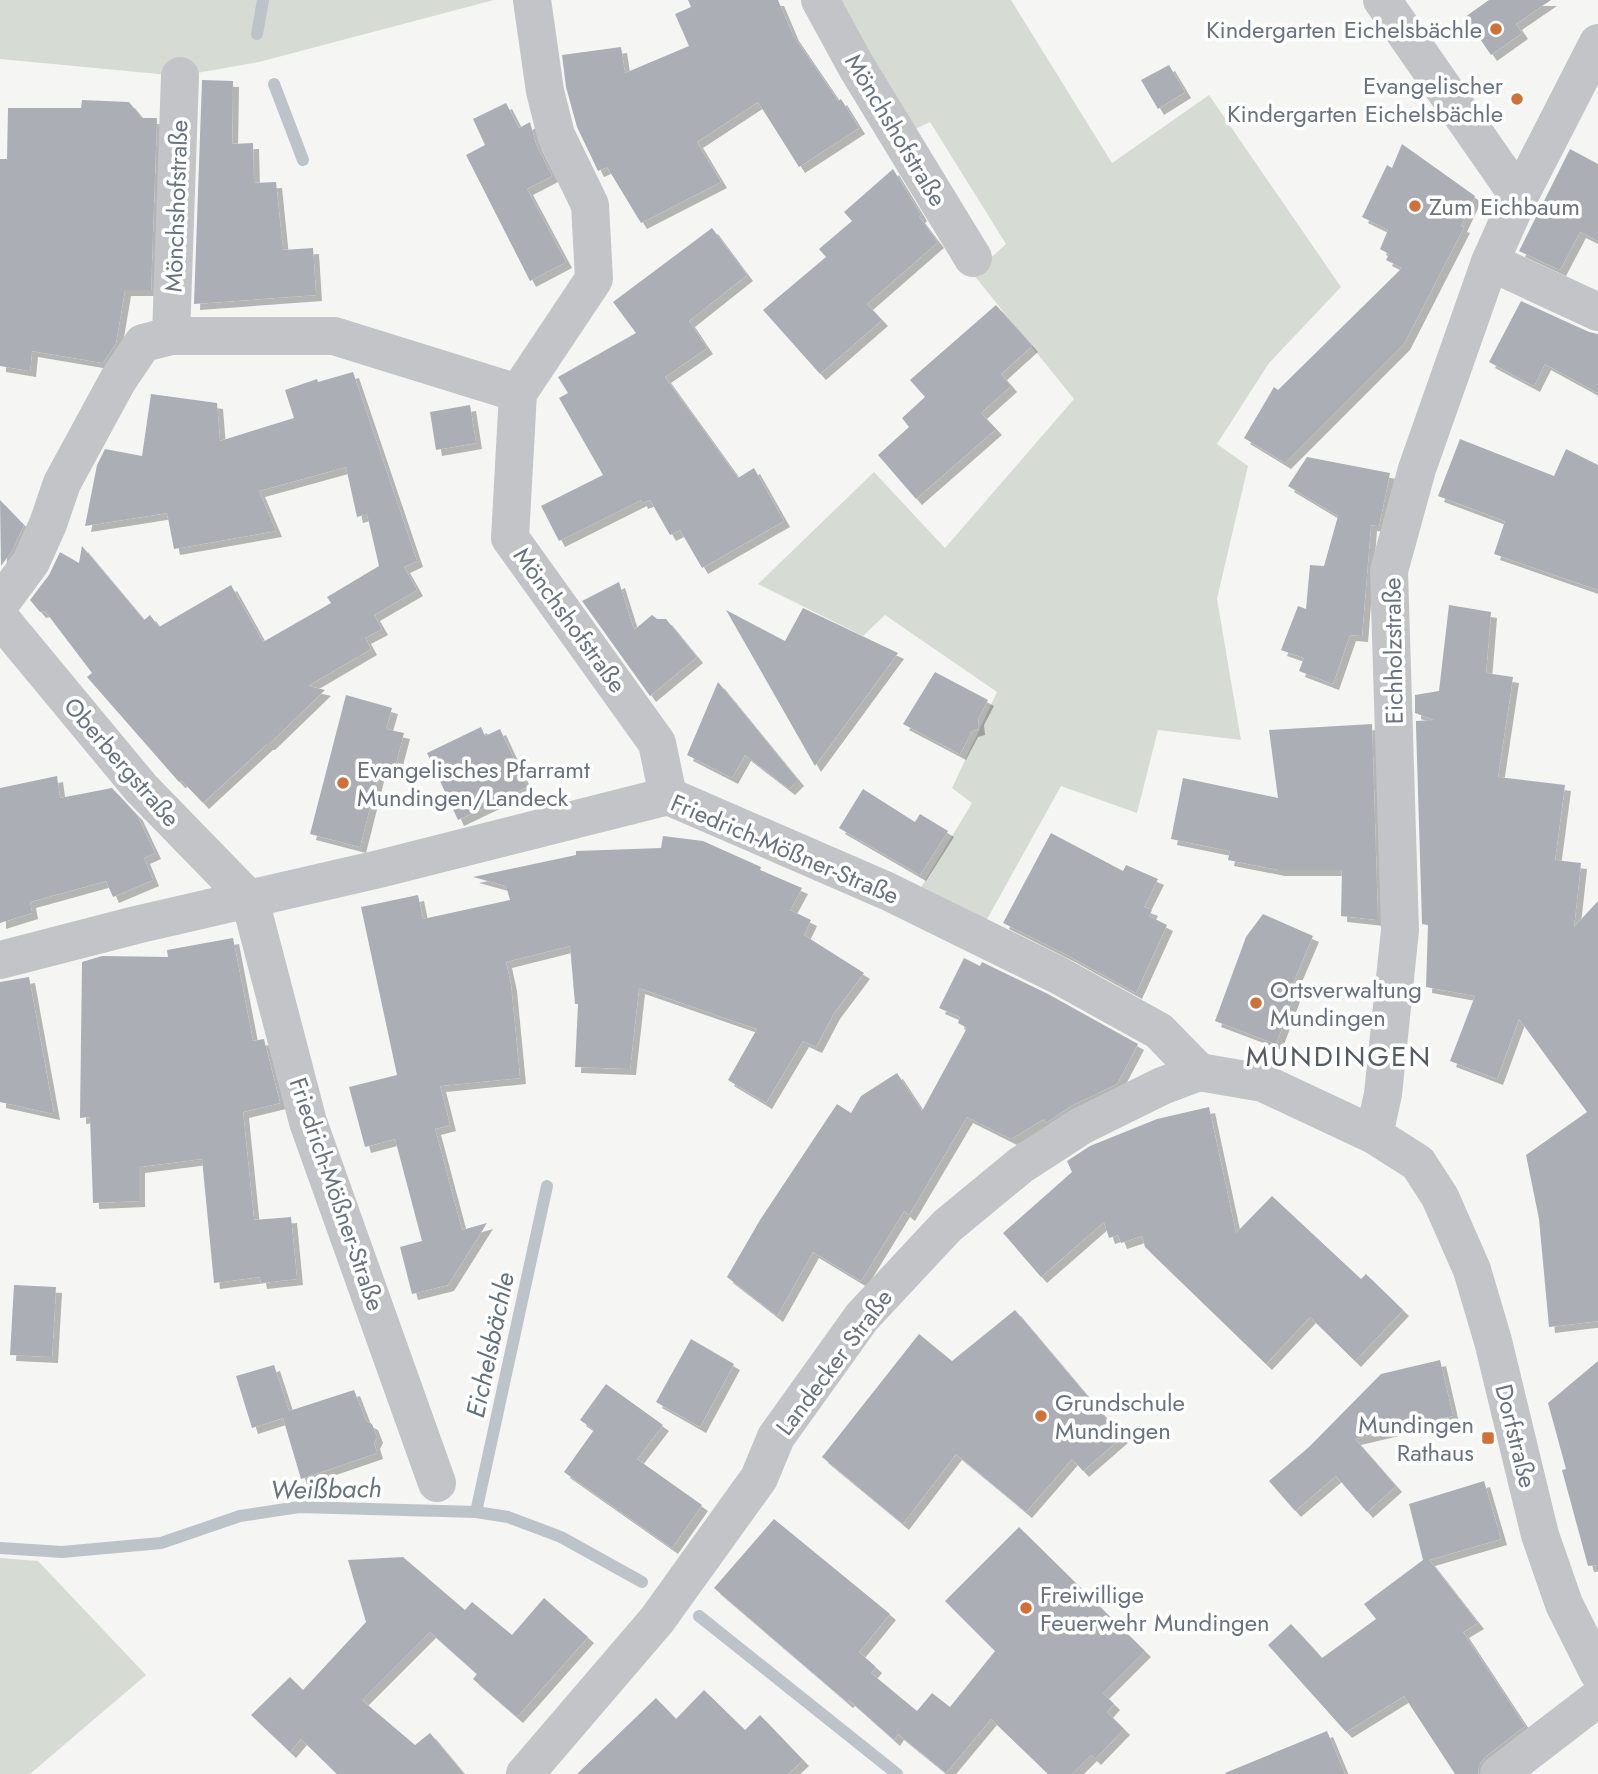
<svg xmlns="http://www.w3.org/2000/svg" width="1598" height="1774" viewBox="0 0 1598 1774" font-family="Jost,sans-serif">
	<defs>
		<filter id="shadow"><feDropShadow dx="6" dy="6" stdDeviation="0" flood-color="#0004"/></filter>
	</defs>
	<rect width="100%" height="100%" fill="#f5f6f3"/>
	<g fill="#d6dcd4">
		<path d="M0,0H494L259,62L180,76L0,59Z"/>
		<path d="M830,0H1011L1112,163L1209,95L1341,287L1269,363L1217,444L1248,466L1217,599L1241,740L1158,730L1137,813L1061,786L985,923L920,889L972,803L952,788L997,692L885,615L863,636L758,584L874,472L945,548L1074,399L973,274L1006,244L930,122L907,133Z"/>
		<path d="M0,1558L38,1561L146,1675L30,1774H0Z"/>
	</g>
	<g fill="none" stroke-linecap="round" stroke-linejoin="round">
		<g stroke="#bcc3c9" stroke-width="12">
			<path d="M257,34L263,0"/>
			<path d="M274,84L303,160"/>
			<path d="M476,1512L547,1186"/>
			<path d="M0,1548L62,1552L161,1543L240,1516L299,1507L476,1512L508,1517L561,1537L642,1582"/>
			<path d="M699,1616L897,1774"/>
		</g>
	</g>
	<g fill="#abafb5" filter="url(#shadow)">
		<path d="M688,0H778L793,35L838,101L841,99L859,128L799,167L758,102L697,142L721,182L641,223L607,167L598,171L577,127L566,87L562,55L621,47L625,73L689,46L675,14L691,7Z"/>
		<path d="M1489,0H1551L1516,24L1522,33L1491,55L1465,17Z"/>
		<path d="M1169,65L1185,92L1158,109L1141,80Z"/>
		<path d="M202,80L233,81L232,144L253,143L254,183L276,182L283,250L313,248L316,295L194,304Z"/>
		<path d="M82,100L129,102L142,118H157L151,290H125L116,343L103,363L32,351L30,371L0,366V159H7L8,108H81Z"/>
		<path d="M506,103L519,128L530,122L536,144L552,176L527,189L566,262L530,281L466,155L485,145L473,119Z"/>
		<path d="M1402,144L1475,196L1461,226L1464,227L1404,344L1285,463L1244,438L1274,387L1278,390L1402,268L1386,260L1389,254L1380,249L1388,230L1362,217L1387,165L1392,168Z"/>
		<path d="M1570,149L1598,164V241L1580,232L1560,270L1519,251Z"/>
		<path d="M893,169L921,215L919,217L938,242L867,304L882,320L820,374L763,310L826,257L819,249L852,221L844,212Z"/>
		<path d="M712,228L747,275L689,321L707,348L665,377L738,478L754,468L784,521L702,568L680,530L670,535L650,500L642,503L641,500L559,541L541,506L603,475L559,398L568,393L558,377L636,333L613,302Z"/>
		<path d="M1521,301L1589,332L1598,334V393L1545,364L1534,386L1489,362Z"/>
		<path d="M996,305L1032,346L1001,374L1011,386L981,413L996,429L916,499L878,455L909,427L902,418L925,397L910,380Z"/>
		<path d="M353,372L417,561L404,567L417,590L374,615L382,629L365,638L371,649L308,686L325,690L269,744H267L203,803L182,781L179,782L87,677L92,673L45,611L40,612L30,600L49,575L60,552L79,563L82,546L144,620L150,615L159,627L231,585L263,642L331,603L327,597L379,566L367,514L357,517L346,467L259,491L276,531L174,549L167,513L85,526L97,465L105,449L142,456L151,394L217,403L220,441L294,418L285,390L317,379L318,382Z"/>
		<path d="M470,405L476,443L436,450L430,412Z"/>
		<path d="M1460,439L1554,476L1566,449L1598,465V590L1494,554L1505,521L1438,496Z"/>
		<path d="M1307,457L1390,473L1379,526L1371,525L1362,636L1350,635L1333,684L1299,671L1304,658L1281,650L1298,606L1306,609L1310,565L1324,566L1338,516L1288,486Z"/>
		<path d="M0,500L24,525L12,551L1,566Z"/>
		<path d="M619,582L634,630L652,615L657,619H666L697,657L650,696L582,601Z"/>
		<path d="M1449,605L1491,612L1486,673L1513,677L1498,777L1565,785L1555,860L1581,863L1574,927L1598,901V1321L1549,1327L1539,1219L1526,1155L1587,1112L1519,1019L1497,1079L1450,1061L1475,996L1426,987L1428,925L1422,924L1416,726V721L1434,720L1415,713V695L1439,691Z"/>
		<path d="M803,608L898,653L815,766L726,610L785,641Z"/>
		<path d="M935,672L988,700L978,719L979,729L972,731L960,754L903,724Z"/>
		<path d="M718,682L798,780L789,789L745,755L732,778L687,755Z"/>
		<path d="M346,695L392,708L386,729L404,733L395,767L381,764L360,847L310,834Z"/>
		<path d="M1372,724L1378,920L1341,916L1342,870H1279L1228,860L1230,851L1171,839L1183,778L1278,798L1269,730Z"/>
		<path d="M481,727L485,736L500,729L527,787L458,820L427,753Z"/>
		<path d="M57,776L60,798L112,788L137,815L155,853L144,858L153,880L113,897L106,881L30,902L32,913L0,923V788Z"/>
		<path d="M863,789L915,822L920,814L948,831L920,875L839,828Z"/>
		<path d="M1051,833L1123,871L1126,865L1158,879L1144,907L1152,910L1149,916L1167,925L1136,993L1069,956L1003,923Z"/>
		<path d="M663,836L703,841L761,867L760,870L802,888L790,910L811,920L804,935L864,973L834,1013L816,1047L803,1041L766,1103L728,1080L757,1029L639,988L630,1069L575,1067L578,1004H575L570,946L506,962L511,985L520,1078L440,1086L450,1125L435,1129L462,1230L487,1223L448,1285L412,1294L400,1247L422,1241L395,1139L365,1147L349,1087L397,1075L361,907L418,895L423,919L510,900L506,886L473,877L576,855V851L661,848Z"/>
		<path d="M1263,914L1313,936L1293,983L1298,985L1276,1044L1215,1021L1246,937Z"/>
		<path d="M233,938L253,1041L264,1039L280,1103L243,1112L254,1220L291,1217L297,1279L261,1283L260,1277L214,1283L202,1159L139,1167V1201L93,1203L90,1117L80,1118L82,962L102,956L168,957L167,950Z"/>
		<path d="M964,958L980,966L982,962L1048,994L1138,1044L1117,1084L1071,1106L1046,1123L1044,1119L1011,1139L967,1117L909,1215L904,1211L861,1281L813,1252L777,1316L727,1277L760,1220L837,1104L851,1113L861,1096L897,1073L922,1111L967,1028L958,1023L960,1017L939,1008Z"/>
		<path d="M29,977L54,1114L0,1102V982Z"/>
		<path d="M1209,1107L1236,1233L1272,1196L1361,1279L1366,1274L1403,1310L1355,1361L1310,1317L1266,1364L1145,1247L1142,1236L1121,1243L1118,1235L1109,1238L1104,1222L1041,1277L1003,1233L1072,1172L1067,1161L1090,1146L1157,1119Z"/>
		<path d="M14,1285L56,1287L52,1357L10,1355Z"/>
		<path d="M1015,1310L1122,1437L1083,1471L1072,1459L1026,1512L956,1454L903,1524L822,1457L919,1334L952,1361Z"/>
		<path d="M691,1339L734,1364L700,1427L656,1402Z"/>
		<path d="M1440,1360L1453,1416L1355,1439L1396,1486L1367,1512L1336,1476L1295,1511L1269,1481L1309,1447L1381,1374Z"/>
		<path d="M1598,1361V1565L1588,1566L1562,1470L1566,1469L1548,1403Z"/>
		<path d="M274,1365L289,1411L354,1390L366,1421L372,1424L377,1437L374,1443L377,1453L301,1479L283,1418L252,1428L236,1376Z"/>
		<path d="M606,1384L663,1425L637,1459L702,1505L672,1548L564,1472L594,1430L580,1420Z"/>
		<path d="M1484,1481L1501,1539L1429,1560L1478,1623L1463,1632L1525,1726L1485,1757L1479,1765L1478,1774H1455L1404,1696L1346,1732L1268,1645L1291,1624L1322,1658L1376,1619L1364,1604L1423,1560L1409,1504Z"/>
		<path d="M774,1519L890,1614L859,1652L876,1667L871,1673L917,1711L932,1693L950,1707L995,1651L945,1601L1019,1527L1145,1651L1103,1693L1114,1704L1107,1712L1124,1729L1095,1759L1091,1755L1072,1774H1048L991,1719L946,1773L898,1734L894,1740L849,1700L847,1702L714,1588Z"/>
		<path d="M403,1557L465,1610L472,1602L512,1635L544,1598L588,1637L517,1717L473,1679L477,1674L430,1632L362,1700L415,1745L430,1733L464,1774H337L301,1739L290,1752L251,1715L290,1677L303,1690L366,1622L348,1560Z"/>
		<path d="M704,1690L745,1730L760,1715L803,1760L788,1774H577L656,1698L676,1719Z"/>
		<path d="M1327,1731L1345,1774H1226L1225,1773Z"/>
	</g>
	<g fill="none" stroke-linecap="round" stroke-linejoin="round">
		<g stroke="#c2c4c7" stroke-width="38">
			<path d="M532,0L545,91L556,135L590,205L594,279L518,393L510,538L657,743L668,796"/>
			<path d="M820,0L856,66L973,258"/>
			<path d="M1382,0L1519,197"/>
			<path d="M1490,262L1598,312"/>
			<path d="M171,336L180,76"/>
			<path d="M0,604L31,562L48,524L62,483L118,380L143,343L171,336H334L518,393"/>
			<path d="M0,618L141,788L250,900L308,1122L437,1483"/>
			<path d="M0,960L136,925L379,869L668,796L887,891L1058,975L1159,1031L1199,1072"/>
			<path d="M1199,1072L1263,1083L1374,1135L1418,1163L1440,1197L1472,1270L1493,1341L1540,1535L1564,1604L1598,1672"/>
			<path d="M1374,1135L1383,1094L1400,930L1389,571L1417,469L1490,262L1519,197L1598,43"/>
			<path d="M525,1774L657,1620L759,1478L776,1437L862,1317L947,1226L1021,1165L1081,1126L1162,1086L1199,1072"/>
			<path d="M1499,1774L1598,1698"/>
		</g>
	</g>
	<g fill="#cf7239" stroke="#fff" stroke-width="2.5">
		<circle cx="1496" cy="29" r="7"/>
		<circle cx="1517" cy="99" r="7"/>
		<circle cx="1415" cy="206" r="7"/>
		<circle cx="343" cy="783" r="7"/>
		<circle cx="1256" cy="1003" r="7"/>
		<circle cx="1041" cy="1416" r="7"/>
		<rect x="1481" y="1431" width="14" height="14" rx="3.5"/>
		<circle cx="1026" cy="1608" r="7"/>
	</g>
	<g text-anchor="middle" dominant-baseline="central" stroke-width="7" stroke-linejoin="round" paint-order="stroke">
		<g font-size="24" fill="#687280" stroke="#fff" text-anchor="start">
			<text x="1482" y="29" text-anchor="end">Kindergarten Eichelsbächle</text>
			<text x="1503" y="85" text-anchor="end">Evangelischer<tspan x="1503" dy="28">Kindergarten Eichelsbächle</tspan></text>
			<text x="1429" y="206">Zum Eichbaum</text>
			<text x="357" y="769">Evangelisches Pfarramt<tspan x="357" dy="28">Mundingen/Landeck</tspan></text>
			<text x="1270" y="989">Ortsverwaltung<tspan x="1270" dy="28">Mundingen</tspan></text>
			<text x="1055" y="1402">Grundschule<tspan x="1055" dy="28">Mundingen</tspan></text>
			<text x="1474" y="1424" text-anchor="end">Mundingen<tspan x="1474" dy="28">Rathaus</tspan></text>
			<text x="1040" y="1594">Freiwillige<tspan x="1040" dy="28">Feuerwehr Mundingen</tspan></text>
		</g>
		<g font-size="24" fill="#687280" stroke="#fff">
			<text transform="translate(896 130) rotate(59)">Mönchshofstraße</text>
			<text transform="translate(176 206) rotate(-88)">Mönchshofstraße</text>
			<text transform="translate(570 620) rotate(54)">Mönchshofstraße</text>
			<text transform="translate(1393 651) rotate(-91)">Eichholzstraße</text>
			<text transform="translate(122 762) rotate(49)">Oberbergstraße</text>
			<text transform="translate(785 849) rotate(23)">Friedrich-Mößner-Straße</text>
			<text transform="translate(337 1194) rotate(71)">Friedrich-Mößner-Straße</text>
			<text transform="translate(834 1362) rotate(-53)">Landecker Straße</text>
			<text transform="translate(1516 1436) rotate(76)">Dorfstraße</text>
		</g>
		<g font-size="26" font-style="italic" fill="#63737d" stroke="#fff">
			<text transform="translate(490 1345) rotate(-78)">Eichelsbächle</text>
			<text transform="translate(326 1489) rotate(-1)">Weißbach</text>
		</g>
		<g font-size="28" letter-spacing="2" fill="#555c66" stroke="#fff">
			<text x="1339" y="1056">MUNDINGEN</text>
		</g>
	</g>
</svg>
